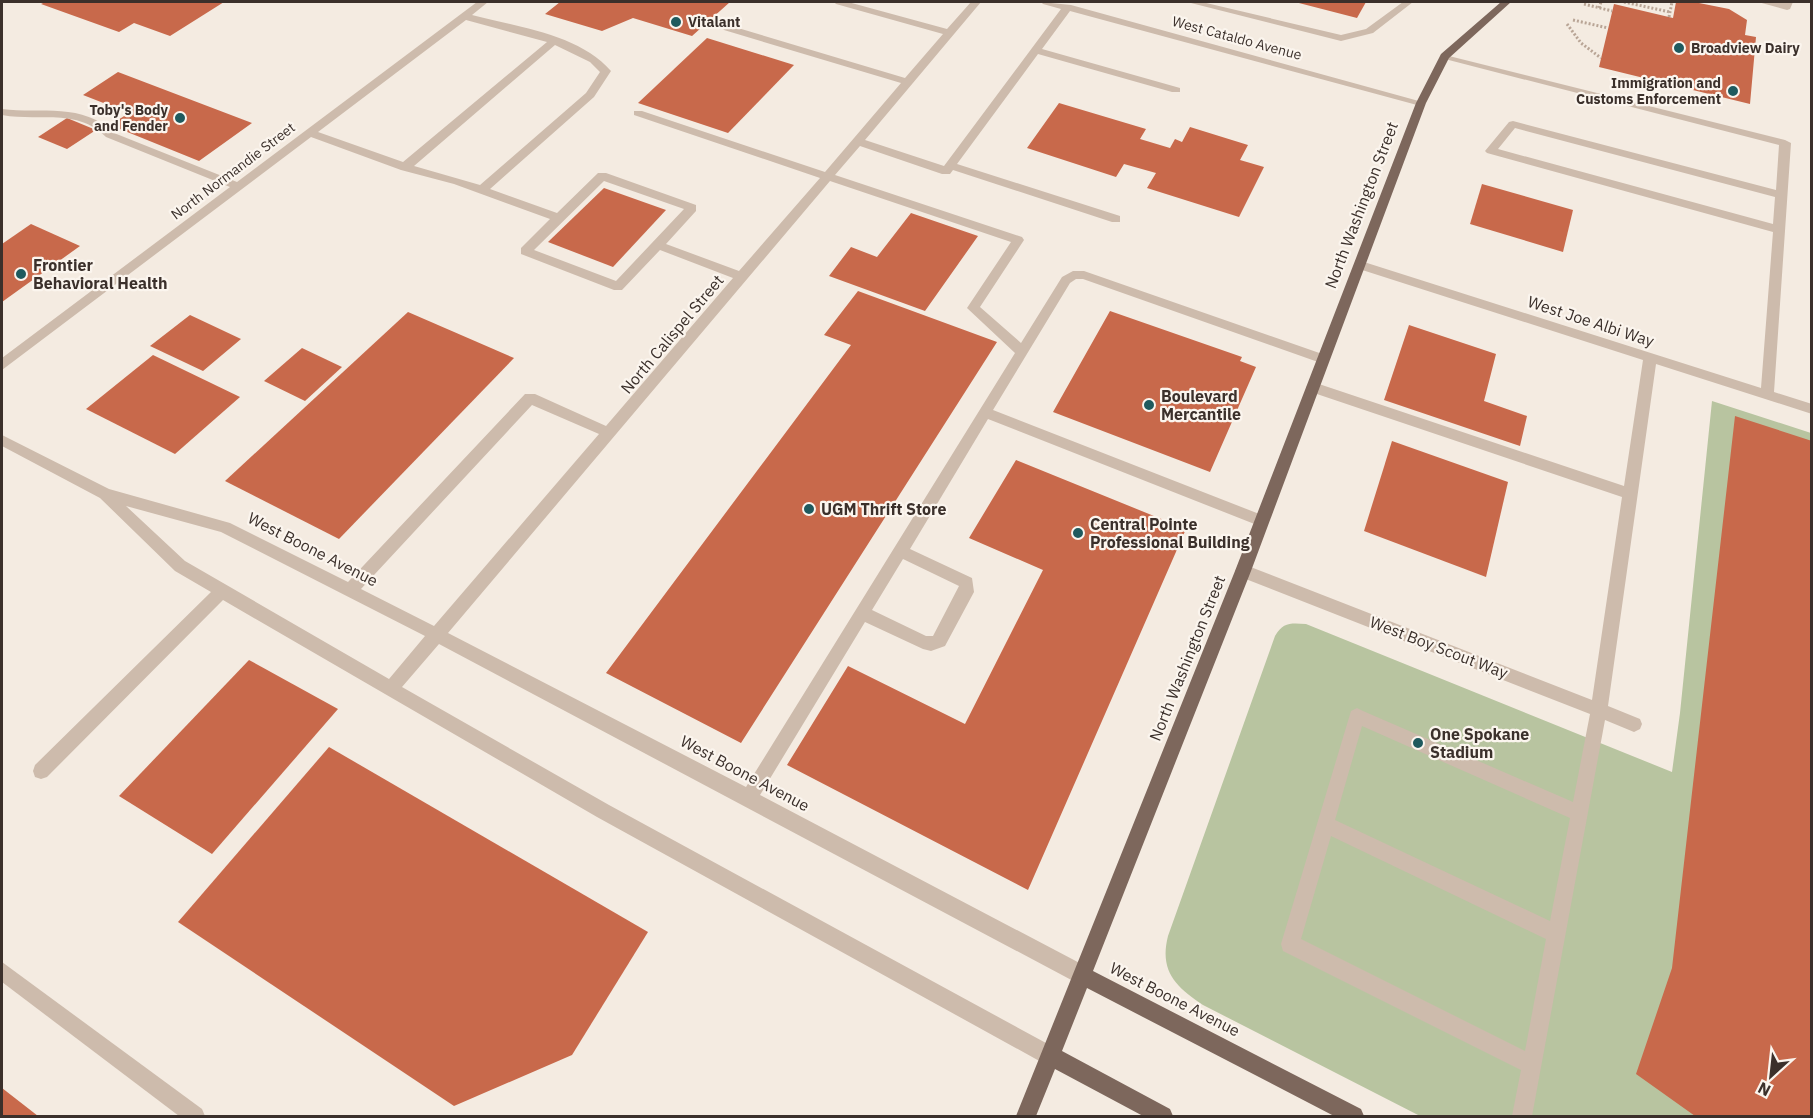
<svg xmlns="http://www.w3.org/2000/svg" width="1813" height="1118" viewBox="0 0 1813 1118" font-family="'IBM Plex Sans',sans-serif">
	<rect width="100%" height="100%" fill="#f4ebe1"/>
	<path fill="#b8c4a0" d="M1712,401L1811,433V1116H1420L1203,1005C1176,987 1159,971 1168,936L1275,636C1283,622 1291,623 1306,624L1672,772L1680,713Z"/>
	<g fill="#c8694b">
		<path d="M45,2H224L170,36L134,23L119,32L41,4Z"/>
		<path d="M560,2H730L692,36L633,18L602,31L545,14Z"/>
		<path d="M1295,2H1366L1357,18Z"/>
		<path d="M1676,2H1694L1729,9L1747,20L1745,35L1756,37L1750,104L1599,67L1614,4L1673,18Z"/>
		<path d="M707,38L794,65L728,133L638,103Z"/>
		<path d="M118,72L252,123L199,161L110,125L129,113L83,95Z"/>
		<path d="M1059,103L1146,129L1140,139L1170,148L1175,139L1182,142L1190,127L1248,145L1240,160L1264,167L1239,217L1147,188L1156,173L1124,164L1116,177L1027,148Z"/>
		<path d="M67,118L96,130L67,149L38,137Z"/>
		<path d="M1482,184L1573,210L1563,252L1470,224Z"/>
		<path d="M604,188L666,210L613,267L548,242Z"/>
		<path d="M911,213L978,236L925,311L829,276L851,247L877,257Z"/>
		<path d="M31,224L80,246L2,302V244Z"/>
		<path d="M858,291L997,342L741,743L606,673L851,345L824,335Z"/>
		<path d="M1110,311L1242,357L1240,361L1256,367L1210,472L1053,412Z"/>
		<path d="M408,312L514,358L339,539L225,481Z"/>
		<path d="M190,315L241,339L203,371L150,346Z"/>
		<path d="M1409,325L1496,354L1484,401L1527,416L1520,446L1384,400Z"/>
		<path d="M302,348L342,367L305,401L264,381Z"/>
		<path d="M153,355L240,397L175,454L86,409Z"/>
		<path d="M1735,416L1812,441V1116H1695L1636,1074L1672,968Z"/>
		<path d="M1392,441L1508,482L1486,577L1364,531Z"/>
		<path d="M1016,460L1186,529L1028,890L787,765L848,666L965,724L1043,570L969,538Z"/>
		<path d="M249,660L338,709L212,854L119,796Z"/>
		<path d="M329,747L648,932L572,1055L454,1106L178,922Z"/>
		<path d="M2,1088L38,1116H2Z"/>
	</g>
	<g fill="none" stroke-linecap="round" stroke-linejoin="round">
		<g stroke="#b9a596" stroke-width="3" stroke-dasharray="2 2" stroke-linecap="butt">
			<path d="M1624,2L1670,12"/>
			<path d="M1584,4L1612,11"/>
			<path d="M1599,8L1601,2"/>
			<path d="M1669,17L1672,2"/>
			<path d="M1573,20L1608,28"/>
			<path d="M1567,24L1581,43L1601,58"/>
		</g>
		<g fill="#cdbbac" fill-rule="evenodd">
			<path d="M477,2H488L472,15C517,27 579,34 611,71L594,97L490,189L557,213L598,173H606L696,205V211L666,244L739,271L820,178L634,115V111H642L825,172L901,83L724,30L723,28L728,25L905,78L943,34L836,4L834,2H848L947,29L971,2H981L865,140L944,166L1061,9L1043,4L1041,2L1071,5L1426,103L1417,105L1070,11L1042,49L1180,88V92H1172L1038,54L957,164L1120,216V222H1112L953,170L950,174H942L860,146L835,175L1022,237L1024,240L980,307L1021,343L1062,277L1073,271H1084L1328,356L1330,359L1323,364L1318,362L1083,279H1076L1070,283L993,410L1267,517L1269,521L1267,525H1257L988,419L910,549L972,578L974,592L945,646L931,651L923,649L865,622L760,795L1091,969L1093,976L1091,983L1084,985L1077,983L439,644L402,687L609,805L1057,1049L1060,1056L1057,1063L1050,1066L1043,1063L597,817L223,600L47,777L41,779L35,777L33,771L35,765L211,592L175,571L100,498L2,446V435L109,489L230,523L348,582L525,394H535L606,426L733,278L660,250L622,290H614L521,254V248L550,219L454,184L401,170L311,137L2,370V358L230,187L106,137C76,107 40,122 2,115V109C41,114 83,102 114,133L237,182ZM466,20L547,42L403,162L318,132ZM555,45L590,62L600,72L586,93L480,185L414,166ZM604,181L684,209L616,281L534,250ZM830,181L1011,242L967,308L1015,353L746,787L448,633ZM532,405L599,434L434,626L361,589ZM126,506L221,532L425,636L389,679L185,561ZM903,559L959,586L933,636H926L872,610Z"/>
			<path d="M1187,2H1202L1341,35L1366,29L1403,2H1413L1373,33L1341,41Z"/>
			<path d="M1758,2H1793L1790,9L1787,10Z"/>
			<path d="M1441,54L1785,140L1791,143L1774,392L1812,404V414L1656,364L1608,706L1640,719L1642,724L1640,729L1634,732L1605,720L1532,1116H1512L1521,1070L1283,951L1281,944L1351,711L1357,708L1363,711L1573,802L1590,714L1238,576L1235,571L1238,566L1243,565L1248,566L1592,700L1622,497L1308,391L1306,387L1313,382L1624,486L1643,360L1356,268L1354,265L1360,261L1364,262L1761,388L1773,232L1487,153L1485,151L1509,122L1513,121L1776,190L1779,145L1441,58ZM1515,128L1775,197L1773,224L1498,149ZM1362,726L1570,818L1550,921L1335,820ZM1331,836L1546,939L1525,1051L1301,939Z"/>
			<path d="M2,962L202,1109L205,1116H179L2,982Z"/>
		</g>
		<path fill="#7d675c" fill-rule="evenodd" d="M1501,2H1511L1449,58L1426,103L1251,571L1093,971L1361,1109L1364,1116H1334L1087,988L1062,1051L1170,1109L1173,1116H1143L1055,1069L1036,1116H1016L1235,571L1416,103L1441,54Z"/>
	</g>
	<g fill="#1f5a5e" stroke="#fbf5ee" stroke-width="2">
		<circle cx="676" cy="22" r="6"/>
		<circle cx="1679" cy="48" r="6"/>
		<circle cx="1733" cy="91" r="6"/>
		<circle cx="180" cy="118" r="6"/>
		<circle cx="21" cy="274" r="6"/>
		<circle cx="1149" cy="405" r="6"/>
		<circle cx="809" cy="509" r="6"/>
		<circle cx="1078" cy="533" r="6"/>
		<circle cx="1418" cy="743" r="6"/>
	</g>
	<g text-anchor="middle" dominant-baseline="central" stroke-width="4.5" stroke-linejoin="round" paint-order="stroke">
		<g font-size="14" font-weight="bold" fill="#3b302b" stroke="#fbf5ee" text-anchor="start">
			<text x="688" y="22">Vitalant</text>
			<text x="1691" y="48">Broadview Dairy</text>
			<text x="1721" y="83" text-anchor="end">Immigration and<tspan x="1721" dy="16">Customs Enforcement</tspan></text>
			<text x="168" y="110" text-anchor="end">Toby's Body<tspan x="168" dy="16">and Fender</tspan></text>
		</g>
		<g font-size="14" fill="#3b302b" stroke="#fbf5ee">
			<text transform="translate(1237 38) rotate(15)">West Cataldo Avenue</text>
			<text transform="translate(233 171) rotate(-37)">North Normandie Street</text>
		</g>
		<g font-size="16" fill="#3b302b" stroke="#fbf5ee">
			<text transform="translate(1361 205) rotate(-69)">North Washington Street</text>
			<text transform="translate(1591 321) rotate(18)">West Joe Albi Way</text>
			<text transform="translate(672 334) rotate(-50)">North Calispel Street</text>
			<text transform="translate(313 549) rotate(27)">West Boone Avenue</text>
			<text transform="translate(1439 647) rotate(21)">West Boy Scout Way</text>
			<text transform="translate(1187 658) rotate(-68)">North Washington Street</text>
			<text transform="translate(745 773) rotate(28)">West Boone Avenue</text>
			<text transform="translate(1175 999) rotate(27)">West Boone Avenue</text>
		</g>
		<g font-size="16" font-weight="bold" fill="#3b302b" stroke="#fbf5ee" text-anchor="start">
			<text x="33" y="265">Frontier<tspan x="33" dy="18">Behavioral Health</tspan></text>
			<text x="1161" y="396">Boulevard<tspan x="1161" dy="18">Mercantile</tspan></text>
			<text x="821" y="509">UGM Thrift Store</text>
			<text x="1090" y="524">Central Pointe<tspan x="1090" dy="18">Professional Building</tspan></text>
			<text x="1430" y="734">One Spokane<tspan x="1430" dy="18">Stadium</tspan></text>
		</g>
	</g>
	<rect width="1813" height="1118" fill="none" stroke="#3b302b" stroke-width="6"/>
	<g transform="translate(1771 1076) rotate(207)" stroke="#fbf5ee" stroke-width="4.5" paint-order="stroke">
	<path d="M0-4.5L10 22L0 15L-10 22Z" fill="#3b302b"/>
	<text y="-9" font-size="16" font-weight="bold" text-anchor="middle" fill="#3b302b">N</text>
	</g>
</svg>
